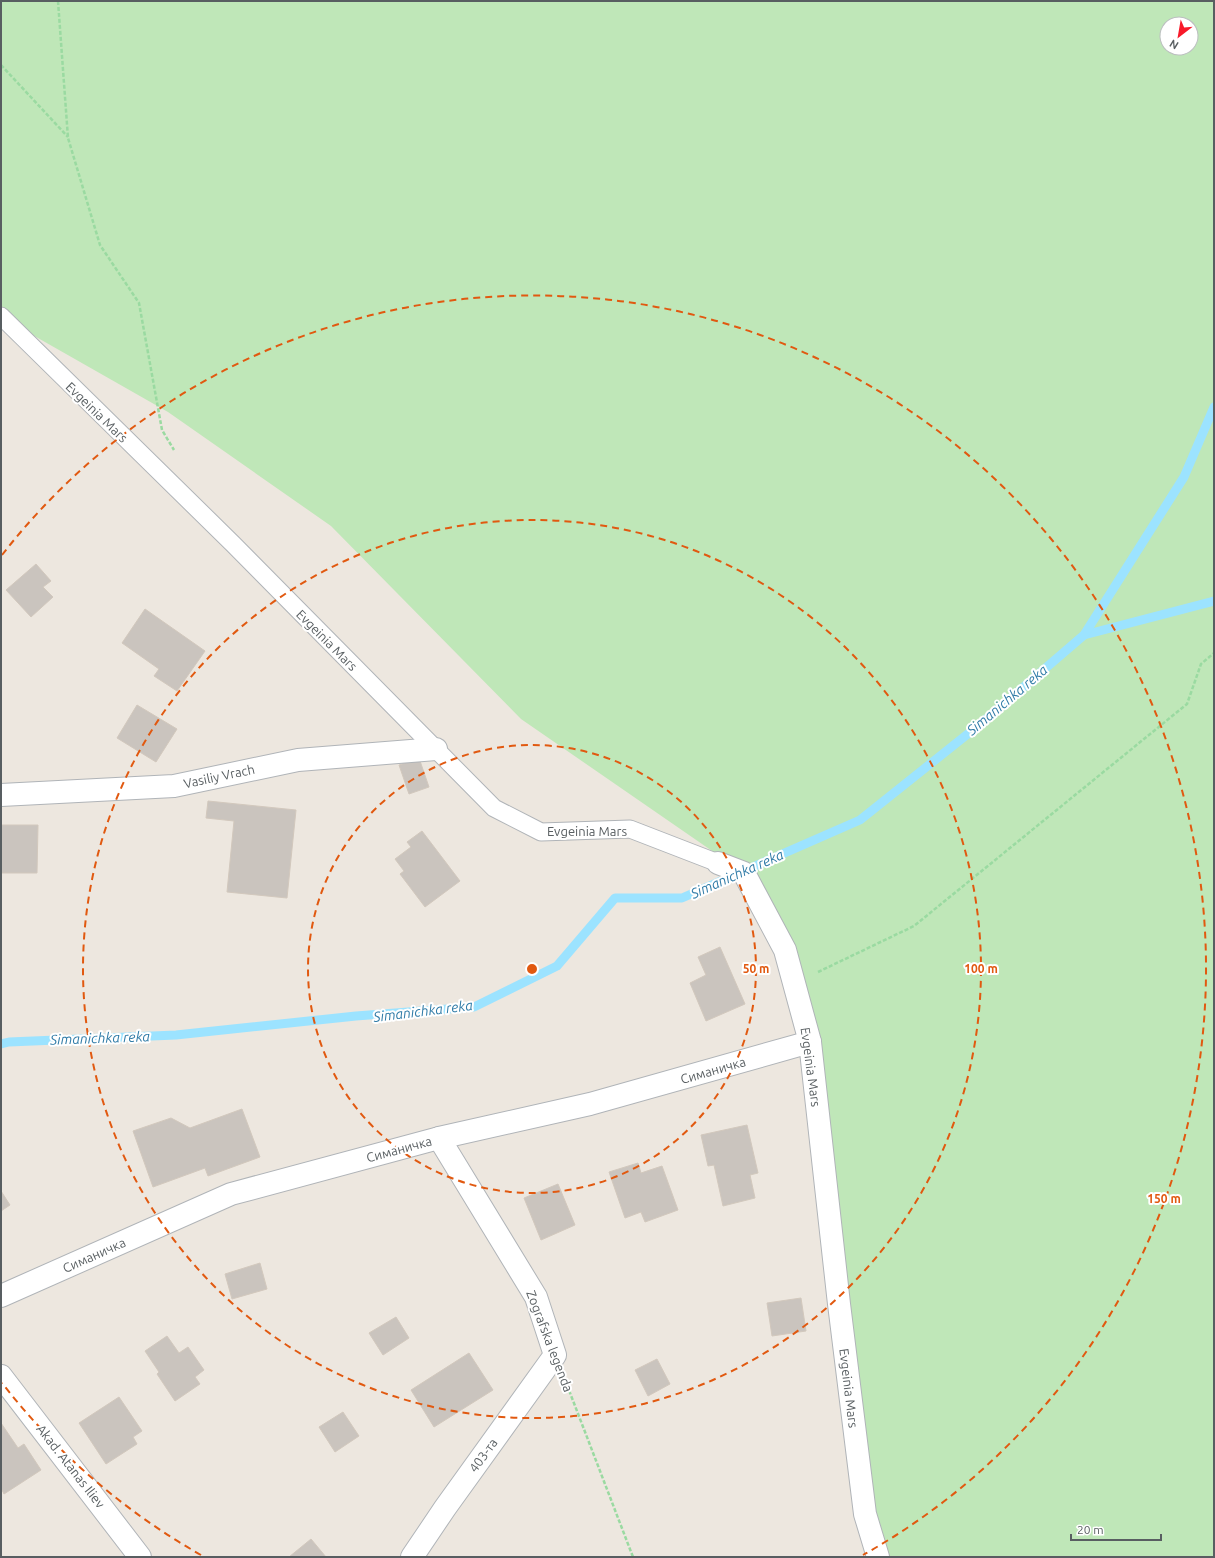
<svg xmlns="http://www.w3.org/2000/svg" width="1215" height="1558" viewBox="0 0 1215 1558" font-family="Ubuntu,sans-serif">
	<rect width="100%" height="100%" fill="#ede7df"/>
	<path fill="#bfe7b8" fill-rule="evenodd" d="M1,1H1214V1557H878L810,1042L744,873L521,719L331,526L168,412L1,317ZM1167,24H1191V48H1167Z"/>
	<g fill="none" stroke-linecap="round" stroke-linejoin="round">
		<g stroke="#9ce3ff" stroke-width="9">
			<path d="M1084,635L1214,601"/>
			<path d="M1,1044L9,1042L176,1035L356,1016L474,1007L557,966L615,898H682L860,820L984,721L1084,635L1184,477L1214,407"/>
		</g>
	</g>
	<g fill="#cac4be" stroke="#d2c8bd">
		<path d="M36,564L51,581L43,587L53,597L31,617L6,590Z"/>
		<path d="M145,609L205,651L177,691L154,676L159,669L122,643Z"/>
		<path d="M137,705L177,729L156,762L117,738Z"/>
		<path d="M419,758L429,787L409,794L399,765Z"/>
		<path d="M208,801L296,810L287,898L227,892L234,821L206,818Z"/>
		<path d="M1,825H38L37,873H1Z"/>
		<path d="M422,831L460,881L425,907L400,874L404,871L395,859L411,847L407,842Z"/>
		<path d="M720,947L745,1004L706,1021L690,983L706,975L698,957Z"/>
		<path d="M242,1109L260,1157L208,1176L205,1168L153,1187L133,1131L171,1118L190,1128Z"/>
		<path d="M747,1125L758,1173L750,1175L755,1198L723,1206L714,1165L708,1166L701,1135Z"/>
		<path d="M638,1163L641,1173L662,1166L678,1210L645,1222L641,1212L625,1218L609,1172Z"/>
		<path d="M558,1184L575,1225L541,1240L524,1198Z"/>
		<path d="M1,1191L10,1205L1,1211Z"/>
		<path d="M260,1263L267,1289L232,1299L225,1274Z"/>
		<path d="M801,1298L806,1331L772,1336L767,1303Z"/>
		<path d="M396,1317L409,1338L383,1355L369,1333Z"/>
		<path d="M167,1336L179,1353L188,1347L204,1370L195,1377L200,1384L175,1401L157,1374L159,1372L145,1351Z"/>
		<path d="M469,1353L493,1390L434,1427L411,1390Z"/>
		<path d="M657,1359L670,1384L648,1396L635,1370Z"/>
		<path d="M119,1397L142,1431L133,1437L137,1444L106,1464L79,1423Z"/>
		<path d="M343,1412L359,1436L335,1452L319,1427Z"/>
		<path d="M1,1423L18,1448L24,1444L41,1470L4,1494L1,1488Z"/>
		<path d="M311,1539L326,1557H289Z"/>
	</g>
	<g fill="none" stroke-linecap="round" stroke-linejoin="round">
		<defs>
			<path id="service" d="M1,316L233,544L494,808L541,832L630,829L718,863"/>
			<g id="minor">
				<path d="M1,795L174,786L298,760L436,749"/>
				<path d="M718,863L744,873L785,950L810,1042L839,1304L865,1514L878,1557"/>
				<path d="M1,1296L231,1194L439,1138L590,1104L810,1042"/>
				<path d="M1,1376L140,1557"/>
				<path d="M412,1557L445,1508L555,1355L536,1297L439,1138"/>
			</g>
		</defs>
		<use href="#service" stroke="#b0b4b8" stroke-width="19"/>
		<use href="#minor" stroke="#b0b4b8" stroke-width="24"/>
		<g stroke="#9adaa1" stroke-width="2.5" stroke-dasharray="4 2" stroke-linecap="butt">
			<path d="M58,1L68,138L100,245L139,303L162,430L174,450"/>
			<path d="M1,65L68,137"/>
			<path d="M818,972L914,926L1187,704L1201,664L1214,653"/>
			<path d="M567,1385L633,1557"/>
		</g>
		<use href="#service" stroke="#fff" stroke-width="17"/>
		<use href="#minor" stroke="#fff" stroke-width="22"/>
	</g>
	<g fill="none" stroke="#e15910" stroke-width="2" stroke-dasharray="7 5">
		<circle cx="532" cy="969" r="224"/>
		<circle cx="532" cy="969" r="449"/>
		<path d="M201 1555A673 673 0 0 1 2 1383M2 555A673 673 0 1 1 863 1555"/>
	</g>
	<g text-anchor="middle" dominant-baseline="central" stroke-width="4" stroke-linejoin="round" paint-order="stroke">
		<g font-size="13" fill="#585e61" stroke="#fff">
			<text transform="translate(97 412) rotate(44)">Evgeinia Mars</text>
			<text transform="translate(327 640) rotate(45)">Evgeinia Mars</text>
			<text transform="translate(219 776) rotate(-12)">Vasiliy Vrach</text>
			<text x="587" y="831">Evgeinia Mars</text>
			<text transform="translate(811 1067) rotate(82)">Evgeinia Mars</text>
			<text transform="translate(713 1070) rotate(-16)">Симаничка</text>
			<text transform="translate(399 1149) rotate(-15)">Симаничка</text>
			<text transform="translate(94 1255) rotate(-24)">Симаничка</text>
			<text transform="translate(550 1341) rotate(69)">Zografska legenda</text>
			<text transform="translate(849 1388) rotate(83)">Evgeinia Mars</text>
			<text transform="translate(483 1455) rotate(-54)">403-та</text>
			<text transform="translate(71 1466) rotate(52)">Akad. Atanas Iliev</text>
		</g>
		<g font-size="14" font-style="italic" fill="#2f7ba7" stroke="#fff">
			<text transform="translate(1007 700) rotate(-40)">Simanichka reka</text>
			<text transform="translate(737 874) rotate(-24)">Simanichka reka</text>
			<text transform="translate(423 1011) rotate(-7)">Simanichka reka</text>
			<text transform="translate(100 1038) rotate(-2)">Simanichka reka</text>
		</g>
	</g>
	<circle cx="532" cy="969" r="6" fill="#e15910" stroke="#fff" stroke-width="2"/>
	<g font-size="12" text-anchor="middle" font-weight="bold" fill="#e15910" stroke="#fff" stroke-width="4" stroke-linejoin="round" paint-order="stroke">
		<text x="756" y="973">50 m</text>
		<text x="981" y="973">100 m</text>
		<text x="1164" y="1203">150 m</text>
	</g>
	<rect width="1215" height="1558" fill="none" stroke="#585e61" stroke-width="4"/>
	<g transform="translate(1179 36) rotate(211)"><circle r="19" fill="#ffffff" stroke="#bcbfc0"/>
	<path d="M0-3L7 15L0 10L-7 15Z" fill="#f81a2a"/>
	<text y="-6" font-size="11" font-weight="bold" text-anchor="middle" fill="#585e61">N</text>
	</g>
	<path d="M1071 1534v6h90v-6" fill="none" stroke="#585e61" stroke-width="2"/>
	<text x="1077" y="1534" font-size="12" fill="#585e61" stroke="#ffffff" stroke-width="3" paint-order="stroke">20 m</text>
</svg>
